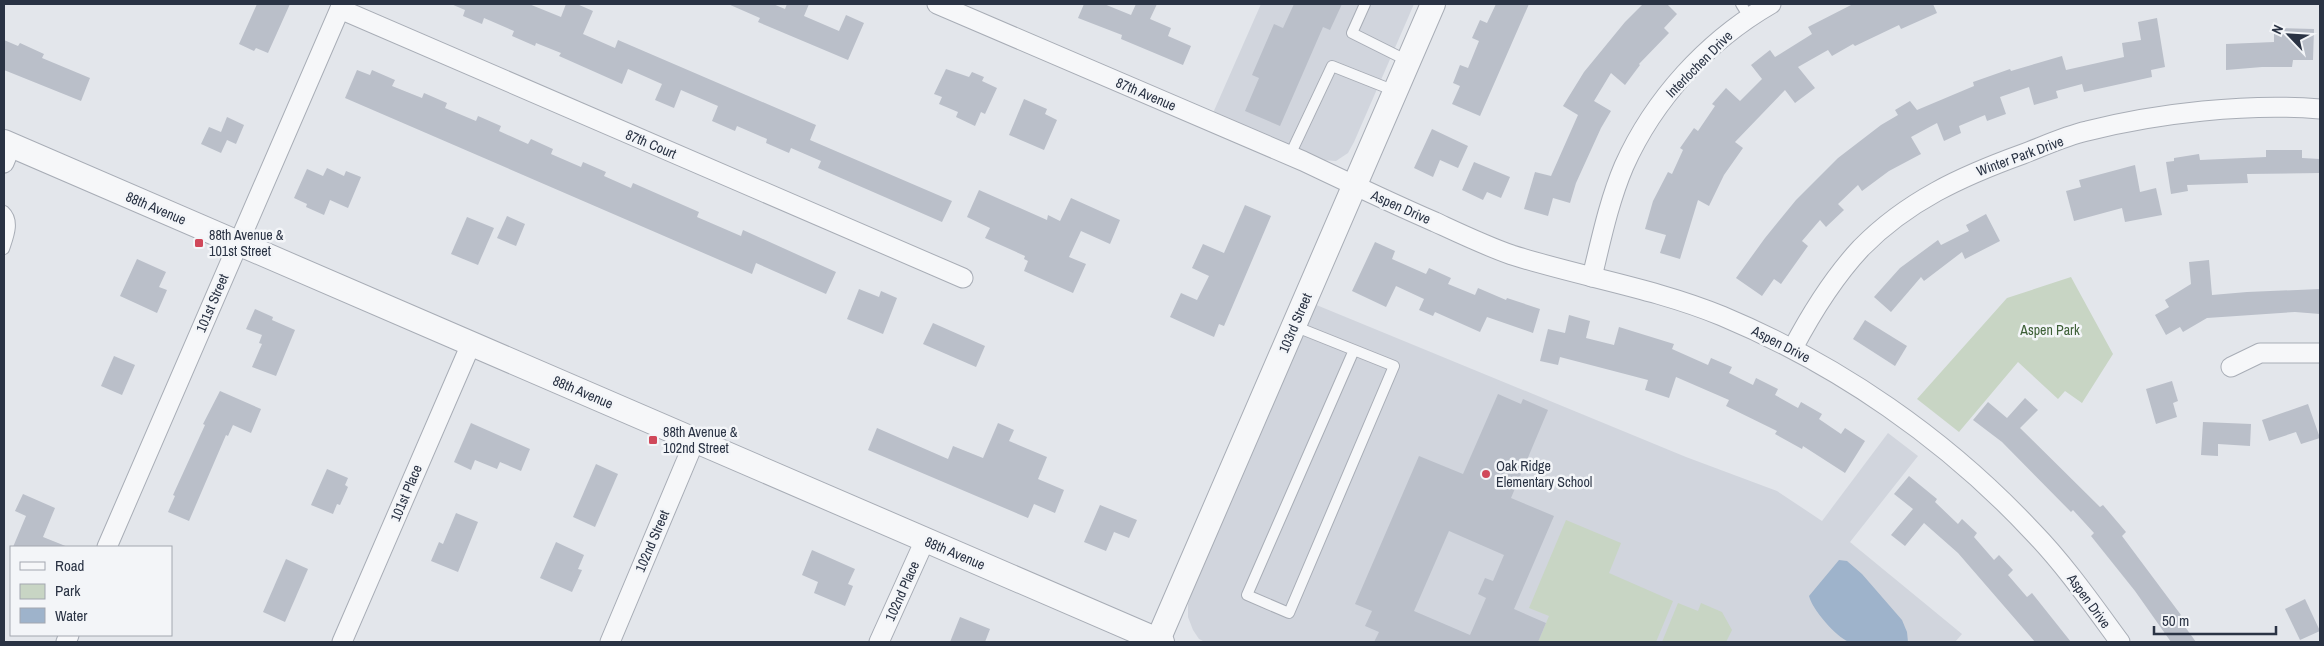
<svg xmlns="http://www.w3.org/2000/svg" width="2324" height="646" viewBox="0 0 2324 646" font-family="'Archivo Narrow',sans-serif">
	<rect width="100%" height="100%" fill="#e3e6eb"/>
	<g fill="#d1d5dd">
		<path d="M1261,4H1414L1354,142L1348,153L1336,161L1321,160L1213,113Z"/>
		<path d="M1314,304L1686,457L1777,491L1822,521L1888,433L1918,456L1850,542L1962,634L1955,642H1205L1199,639L1193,630L1188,617V604L1205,554Z"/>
	</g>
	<g fill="#c8d5c4">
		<path d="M2071,277L2113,354L2082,403L2065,391L2058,399L2018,362L1959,432L1917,399L2007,298Z"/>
		<path d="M1566,520L1621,543L1609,573L1673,601L1656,642H1538L1549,616L1529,608Z"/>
		<path d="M1678,603L1698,611L1701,603L1722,612L1732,630L1726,642H1662Z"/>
	</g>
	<path fill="#9eb3cb" d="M1839,560L1847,561L1862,574L1902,620L1907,632L1908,642C1898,642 1856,645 1849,642C1836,637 1812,609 1809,596Z"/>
	<g fill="#babfc9" fill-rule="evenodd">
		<path d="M257,4H290L268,53L256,48L254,51L239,44Z"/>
		<path d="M451,4H529L561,17L566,4H577L593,11L583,34L615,48L618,40L816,125L810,140L952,201L942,222L818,168L821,161L791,148L789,153L766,143L767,139L737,126L735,131L712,121L718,106L681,90L674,108L655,100L662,84L628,69L622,84L559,56L561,53L536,43L535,46L512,36L514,31L484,18L482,24L463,16L465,10Z"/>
		<path d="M728,4H773L785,9L787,4H809L804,16L839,31L846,15L864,23L848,60L758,22L760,18Z"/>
		<path d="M1084,4H1104L1131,15L1136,4H1157L1150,19L1171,28L1168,36L1191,46L1183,65L1121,39L1122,35L1078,18Z"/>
		<path d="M1294,4H1342L1330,30L1323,27L1280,126L1245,111L1259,78L1252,75L1274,24L1283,28Z"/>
		<path d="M1496,4H1529L1480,116L1452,104L1460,86L1453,83L1460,65L1468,68L1479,41L1472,38L1480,20L1487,23Z"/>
		<path d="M1643,4H1667L1677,14L1664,28L1669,33L1639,64L1640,65L1625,85L1611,73L1594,101L1611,111L1601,128L1576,183L1570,203L1553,198L1548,216L1524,209L1535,172L1551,176L1578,115L1563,106L1584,72L1625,22Z"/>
		<path d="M1853,4H1933L1937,13L1901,29L1899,25L1855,46L1853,44L1832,56L1828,50L1798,67L1815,88L1795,103L1785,90L1735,142L1743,148L1724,175L1709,206L1698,200L1680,259L1660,253L1666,235L1645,229L1653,201L1668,172L1672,174L1683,150L1680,148L1694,128L1698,131L1715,106L1712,104L1726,88L1740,101L1762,79L1751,65L1770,50L1775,57L1812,34L1808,27Z"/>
		<path d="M2157,18L2165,67L2151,70L2152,77L2084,92L2082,84L2056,91L2058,98L2034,105L2029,87L2000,97L2006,114L1987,121L1985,115L1959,126L1961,133L1944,141L1937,123L1911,137L1921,154L1889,171L1862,191L1858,185L1838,204L1844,210L1826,227L1820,220L1802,241L1808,246L1781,284L1774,279L1762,296L1736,278L1765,238L1796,200L1838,158L1881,125L1898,115L1895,110L1910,101L1917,110L1974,86L1973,82L2010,69L2011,71L2062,56L2066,70L2124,57L2122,43L2141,40L2138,22Z"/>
		<path d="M2274,28L2314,29L2313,60H2293L2292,67H2262L2226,70V44L2274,42Z"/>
		<path d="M4,40L18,46L20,43L44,54L42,58L90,78L81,101L4,70Z"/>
		<path d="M946,69L969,77L972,72L984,77L982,81L997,88L985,114L981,112L975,126L956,117L958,112L939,104L942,97L934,94Z"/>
		<path d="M357,70L370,75L372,70L395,80L392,86L422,98L424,93L447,103L445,108L476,121L478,116L501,126L499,131L528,144L531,139L553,149L551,154L581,167L583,162L606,172L604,176L631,188L633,183L699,212L697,217L741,236L743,230L836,272L826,294L756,263L752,274L345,98Z"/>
		<path d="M1024,99L1047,109L1045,114L1057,120L1044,150L1009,135Z"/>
		<path d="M227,117L244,125L236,144L227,140L221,153L201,144L209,127L221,132Z"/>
		<path d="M1432,129L1468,146L1458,168L1440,160L1433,177L1414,168Z"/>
		<path d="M2266,150H2302V158L2320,159V173L2247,174L2248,183L2187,185L2188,191L2171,194L2166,162L2174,161V158L2199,154L2200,160L2266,157Z"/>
		<path d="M1474,162L1510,177L1501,198L1487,192L1483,200L1462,190Z"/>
		<path d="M2135,165L2140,192L2156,188L2162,215L2125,222L2122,208L2074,221L2066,191L2081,187L2079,180Z"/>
		<path d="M327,168L344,176L346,171L361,177L348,208L330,200L324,215L306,207L307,204L294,198L307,169L323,176Z"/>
		<path d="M979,190L1047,220L1048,215L1060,221L1071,198L1120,220L1110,244L1081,231L1069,257L1086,264L1073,293L1024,271L1028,261L1024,259L1025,256L985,238L990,228L967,217Z"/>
		<path d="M1245,205L1271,216L1224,326L1219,324L1214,337L1170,317L1181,293L1197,300L1209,276L1192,268L1203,244L1224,253Z"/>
		<path d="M1986,214L2000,241L1965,259L1962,252L1924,281L1921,277L1891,312L1874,297L1900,268L1938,240L1941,245L1969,231L1966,225Z"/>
		<path d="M507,216L525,224L516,246L497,238Z"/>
		<path d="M467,217L494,228L478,265L451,254Z"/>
		<path d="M1375,242L1395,251L1392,259L1426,274L1429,268L1451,278L1448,284L1475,295L1478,288L1506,300L1507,298L1540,309L1533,333L1487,317L1480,332L1435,312L1433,316L1419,310L1424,299L1396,286L1386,307L1352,291Z"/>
		<path d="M137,259L166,272L159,287L167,290L157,313L120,296Z"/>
		<path d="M2209,260L2212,295L2247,292L2320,289V314L2295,312L2207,318L2183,332L2180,327L2166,335L2155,315L2169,307L2165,300L2191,284L2189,262Z"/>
		<path d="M859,289L879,297L881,291L897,298L883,334L847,319Z"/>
		<path d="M255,309L273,317L272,320L295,330L276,376L252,367L262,344L259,343L262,335L246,329Z"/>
		<path d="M1569,315L1590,321L1586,338L1614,345L1619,327L1674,344L1672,349L1708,365L1711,358L1732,367L1729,373L1753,385L1756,378L1778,389L1775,395L1798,408L1801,402L1822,414L1819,419L1841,434L1845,428L1865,441L1845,473L1803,446L1802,449L1775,434L1777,431L1726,406L1729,400L1676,377L1669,398L1645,390L1648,380L1560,357L1558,365L1540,361L1548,329L1565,333Z"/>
		<path d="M1865,320L1907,346L1895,366L1853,339Z"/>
		<path d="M933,323L985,346L976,367L923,344Z"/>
		<path d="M114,356L135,365L122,395L101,386Z"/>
		<path d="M2172,381L2178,401L2173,403L2177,417L2156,424L2146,389Z"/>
		<path d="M220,391L261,409L251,433L233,425L228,436L226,435L189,521L168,512L175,496L173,495L205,425L203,424Z"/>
		<path d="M1498,394L1521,404L1523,399L1548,410L1511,498L1554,516L1514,609L1546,623L1538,642H1374L1379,632L1365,626L1372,611L1355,604L1419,456L1463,474ZM1449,531L1504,555L1493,581L1485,578L1478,594L1486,598L1470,635L1414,611Z"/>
		<path d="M2025,398L2038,410L2020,428L2100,507L2103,505L2126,532L2122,536L2181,615L2178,617L2196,642H2171L2135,591L2091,536L2094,533L2073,510L2071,512L2002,442L1973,420L1988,402L2007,418Z"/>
		<path d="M2308,404L2320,438L2301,444L2296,432L2269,441L2262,420Z"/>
		<path d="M2203,422L2251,424L2250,446L2218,444V456L2201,455Z"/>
		<path d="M471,423L530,449L521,471L500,462L497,469L475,460L471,470L454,462Z"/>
		<path d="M998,423L1014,430L1009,441L1047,457L1038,479L1064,490L1055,513L1034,504L1028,518L868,450L877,428L948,459L953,446L983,458Z"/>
		<path d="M596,464L618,474L595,527L573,517Z"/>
		<path d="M327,469L348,478L345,485L348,487L340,505L337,504L333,514L311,505Z"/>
		<path d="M1909,476L1937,499L1935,502L1958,524L1962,519L1977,533L1974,537L1994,560L1999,555L2013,570L2008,575L2027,597L2032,593L2071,642H2035L1958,553L1924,523L1905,546L1891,535L1913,509L1894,494Z"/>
		<path d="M23,494L55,508L43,537L68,547H13L26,516L15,511Z"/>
		<path d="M1100,505L1137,520L1129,538L1114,532L1106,551L1084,542Z"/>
		<path d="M456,513L478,522L458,572L431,561L439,542L443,544Z"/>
		<path d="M556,542L584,555L578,569L582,570L572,592L540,578Z"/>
		<path d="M812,550L855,569L848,584L853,586L845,606L814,593L818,582L802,575Z"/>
		<path d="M286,559L308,569L285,622L263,612Z"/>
		<path d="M2305,599L2320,631L2300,640L2285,609Z"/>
		<path d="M960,617L990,629L985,642H950Z"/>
	</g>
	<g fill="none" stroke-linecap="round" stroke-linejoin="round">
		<defs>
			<g id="service">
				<path d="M1365,4L1352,33L1408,61"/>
				<path d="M1741,4L1749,17"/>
				<path d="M1290,155L1332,66L1395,91"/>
				<path d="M4,211C15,221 8,237 4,249"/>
				<path d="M1294,326L1394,366L1289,613L1247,595L1354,350"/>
			</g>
			<g id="minor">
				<path d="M937,4L1303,161C1347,182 1391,203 1435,222C1461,234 1486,246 1512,255C1581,277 1654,288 1722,316C1839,365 1946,439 2032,531C2065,565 2092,604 2120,642"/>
				<path d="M340,9L963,278"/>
				<path d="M4,163L11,146"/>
				<path d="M1592,277C1601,240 1609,201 1624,166C1654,99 1707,41 1771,4"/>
				<path d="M1793,348C1812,312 1833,278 1861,248C1907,201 1962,176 2023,154C2044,146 2065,136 2087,131C2158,113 2248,103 2320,109"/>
				<path d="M2231,367L2260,353H2320"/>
				<path d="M107,547L342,4"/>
				<path d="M66,642L69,635"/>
				<path d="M342,642L471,344"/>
				<path d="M610,642L695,440"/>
				<path d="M879,642L925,540"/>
			</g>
			<g id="tertiary">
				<path d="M4,142L1162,642"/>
				<path d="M1158,640L1433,4"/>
			</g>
		</defs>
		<use href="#service" stroke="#a8adb6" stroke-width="12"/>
		<use href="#minor" stroke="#a8adb6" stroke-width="21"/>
		<use href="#tertiary" stroke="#a8adb6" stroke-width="26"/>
		<use href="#service" stroke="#f6f7f9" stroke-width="10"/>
		<use href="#minor" stroke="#f6f7f9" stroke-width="19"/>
		<use href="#tertiary" stroke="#f6f7f9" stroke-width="24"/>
	</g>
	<g fill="#d0485a" stroke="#f3f5f8" stroke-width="2">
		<rect x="194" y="238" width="10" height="10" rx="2.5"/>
		<rect x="648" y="435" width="10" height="10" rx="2.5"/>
		<circle cx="1486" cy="474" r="5"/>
	</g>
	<g text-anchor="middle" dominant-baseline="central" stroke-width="5" stroke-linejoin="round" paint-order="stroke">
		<g font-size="14" fill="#2a3344" stroke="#f3f5f8">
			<text transform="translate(1699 64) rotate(-45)">Interlochen Drive</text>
			<text transform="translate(1146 94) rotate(23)">87th Avenue</text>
			<text transform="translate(651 144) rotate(23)">87th Court</text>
			<text transform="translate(2020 156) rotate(-20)">Winter Park Drive</text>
			<text transform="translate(1401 207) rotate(24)">Aspen Drive</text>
			<text transform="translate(156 208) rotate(23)">88th Avenue</text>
			<text transform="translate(212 303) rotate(-67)">101st Street</text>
			<text transform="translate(1295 323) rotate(-67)">103rd Street</text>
			<text transform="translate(1781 344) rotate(27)">Aspen Drive</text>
			<text transform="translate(583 392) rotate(23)">88th Avenue</text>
			<text transform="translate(406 493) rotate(-67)">101st Place</text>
			<text transform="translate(652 541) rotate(-67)">102nd Street</text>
			<text transform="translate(955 553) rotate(23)">88th Avenue</text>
			<text transform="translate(902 591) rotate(-66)">102nd Place</text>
			<text transform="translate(2089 601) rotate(54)">Aspen Drive</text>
		</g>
		<g font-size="14" fill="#2a3344" stroke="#f3f5f8" text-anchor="start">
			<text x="209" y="235">88th Avenue &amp;<tspan x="209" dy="16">101st Street</tspan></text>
			<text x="663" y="432">88th Avenue &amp;<tspan x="663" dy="16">102nd Street</tspan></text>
			<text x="1496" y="466">Oak Ridge<tspan x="1496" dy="16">Elementary School</tspan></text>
		</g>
		<g font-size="14" fill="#3e6037" stroke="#f3f5f8">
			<text x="2050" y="330">Aspen Park</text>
		</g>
	</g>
	<rect width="2324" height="646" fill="none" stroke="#2a3344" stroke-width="10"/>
	<rect x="10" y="546" width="162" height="90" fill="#f3f5f8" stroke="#a3a7b0"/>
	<rect x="20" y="562" width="25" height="8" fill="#f6f7f9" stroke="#a3a7b0"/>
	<text x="55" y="571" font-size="15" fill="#2a3344">Road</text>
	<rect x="20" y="584" width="25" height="15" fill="#c8d5c4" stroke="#a3a7b0"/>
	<text x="55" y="596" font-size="15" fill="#2a3344">Park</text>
	<rect x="20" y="608" width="25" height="15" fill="#9eb3cb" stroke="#a3a7b0"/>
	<text x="55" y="621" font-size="15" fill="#2a3344">Water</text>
	<g transform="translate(2289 35) rotate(295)" stroke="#f3f5f8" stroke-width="4" paint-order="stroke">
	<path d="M0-4L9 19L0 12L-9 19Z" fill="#2a3344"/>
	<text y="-8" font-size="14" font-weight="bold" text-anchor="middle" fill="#2a3344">N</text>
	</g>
	<path d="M2154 626v8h122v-8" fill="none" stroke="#2a3344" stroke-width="2.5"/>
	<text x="2162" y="626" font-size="15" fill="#2a3344" stroke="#f3f5f8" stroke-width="4" paint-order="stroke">50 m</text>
</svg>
